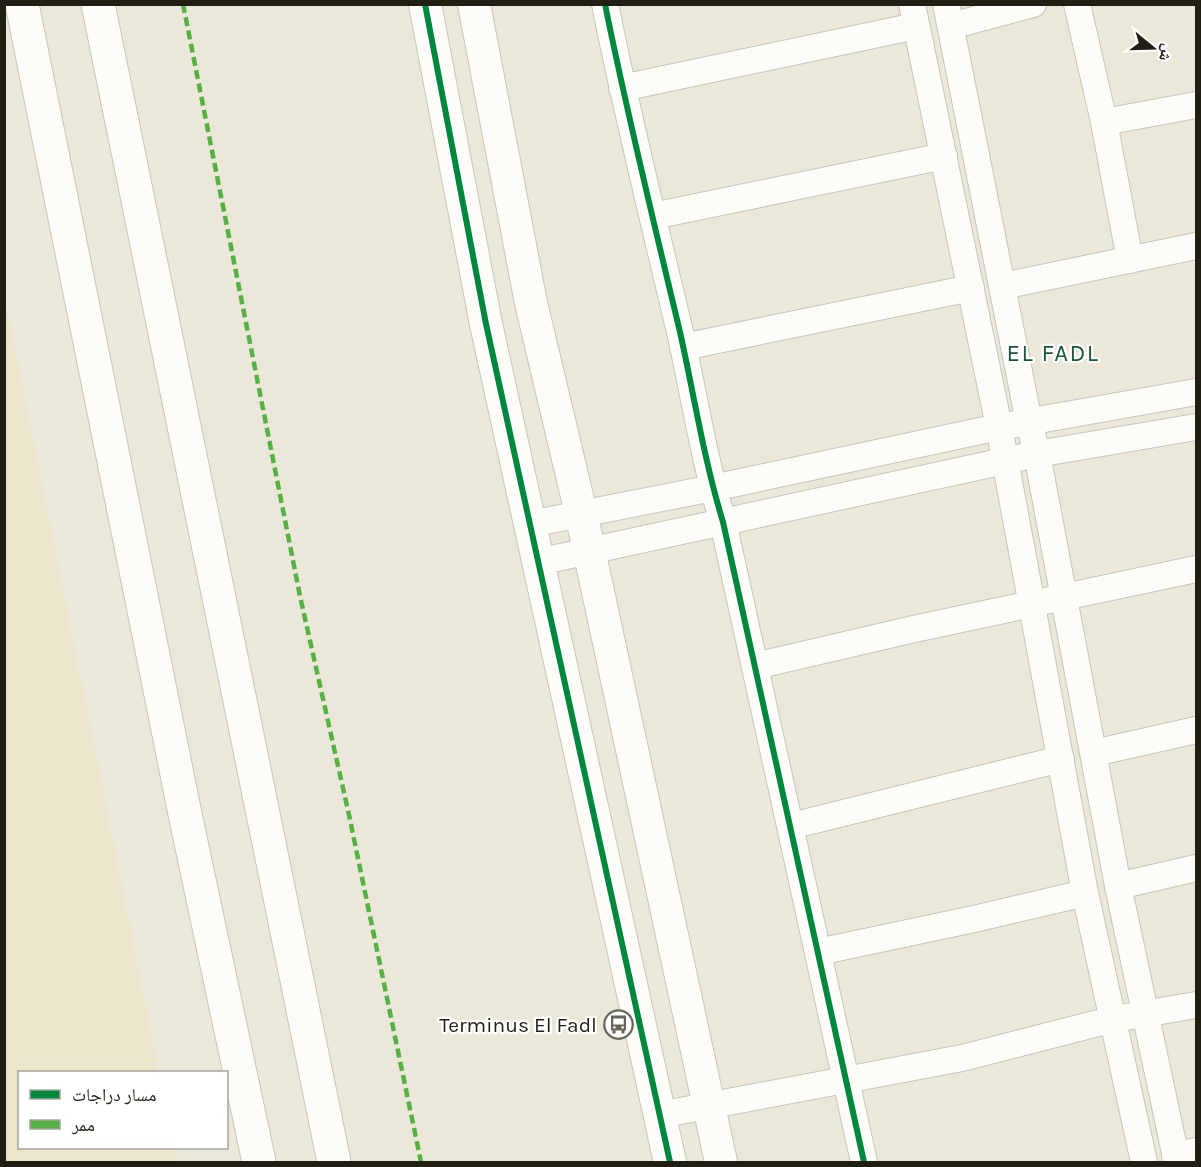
<svg xmlns="http://www.w3.org/2000/svg" width="1201" height="1167" viewBox="0 0 1201 1167" font-family="Karla,'Noto Naskh Arabic',sans-serif">
	<rect width="100%" height="100%" fill="#ebe8d9"/>
	<path fill="#eae5cb" d="M5,300L159,1072H20V1148H175L178,1162H5Z"/>
	<g fill="none" stroke-linecap="round" stroke-linejoin="round">
		<defs>
			<g id="minor">
				<path d="M605,4C627,114 654,223 680,332C694,395 704,460 723,522L864,1162"/>
				<path d="M912,4L999,427L1085,893L1144,1162"/>
				<path d="M946,4L1029,422L1037,454L1118,886L1177,1162"/>
				<path d="M1077,4L1104,122L1130,260"/>
				<path d="M951,26L1033,4"/>
				<path d="M622,88L916,26"/>
				<path d="M1104,122L1196,105"/>
				<path d="M653,216L944,156"/>
				<path d="M1003,286L1196,246"/>
				<path d="M683,347L971,288"/>
				<path d="M530,524L713,488L999,427L1196,392"/>
				<path d="M538,562L1037,454L1196,427"/>
				<path d="M755,666L914,629L1196,569"/>
				<path d="M1094,753L1196,730"/>
				<path d="M791,826L1061,759"/>
				<path d="M1118,886L1196,868"/>
				<path d="M818,952L974,919L1085,893"/>
				<path d="M659,1115L962,1058L1114,1019L1196,1005"/>
				<path d="M1175,1155L1196,1151"/>
			</g>
			<g id="tertiary">
				<path d="M425,4L486,324L670,1162"/>
				<path d="M474,4L531,303L581,513L721,1162"/>
			</g>
			<g id="motorway">
				<path d="M22,4L185,814L259,1162"/>
				<path d="M98,4L334,1162"/>
			</g>
		</defs>
		<use href="#minor" stroke="#c7c4b9" stroke-width="28"/>
		<use href="#tertiary" stroke="#c7c4b9" stroke-width="34"/>
		<use href="#motorway" stroke="#c7c4b9" stroke-width="35"/>
		<use href="#minor" stroke="#fcfcf9" stroke-width="26"/>
		<use href="#tertiary" stroke="#fcfcf9" stroke-width="32"/>
		<use href="#motorway" stroke="#fcfcf9" stroke-width="33"/>
		<path stroke="#55b144" stroke-width="4.5" stroke-dasharray="9 4.5" stroke-linecap="butt" d="M183,4L300,596L349,815L421,1162"/>
		<defs>
			<g id="cycleway">
				<path d="M425,4L486,324L670,1162"/>
				<path d="M605,4C627,114 654,223 680,332C694,395 704,460 723,522L864,1162"/>
			</g>
		</defs>
		<use href="#cycleway" stroke="#fff" stroke-width="10"/>
		<use href="#cycleway" stroke="#00873e" stroke-width="6"/>
	</g>
	<defs>
		<symbol id="bus-ring" viewBox="-11 -11 22 22"><circle r="9.5" fill="#fff" stroke="#686559" stroke-width="1.5"/><path d="M-5-6H5V4H4V6H2V4H-2V6H-4V4H-5ZM-3.5-4V0h7V-4ZM-3.5 1.2v1.5H-2V1.2ZM2 1.2v1.5H3.5V1.2Z" fill="#686559"/></symbol>
	</defs>
	<g fill-rule="evenodd">
		<use href="#bus-ring" x="602" y="1008" width="33" height="33"/>
	</g>
	<g text-anchor="middle" dominant-baseline="central" stroke-width="4.5" stroke-linejoin="round" paint-order="stroke">
		<g font-size="21" fill="#211f14" stroke="#fff" text-anchor="end">
			<text x="597" y="1025">Terminus El Fadl</text>
		</g>
		<g font-size="24" letter-spacing="1.5" fill="#1b5638" stroke="#fff">
			<text x="1053" y="353">EL FADL</text>
		</g>
	</g>
	<rect width="1201" height="1167" fill="none" stroke="#211f14" stroke-width="12"/>
	<rect x="18" y="1071" width="210" height="78" fill="#ffffff" stroke="#a6a5a1" stroke-width="1.5"/>
	<rect x="30" y="1090" width="30" height="9" fill="#00873e" stroke="#a6a5a1" stroke-width="1.5"/>
	<text x="72" y="1101" font-size="18" fill="#211f14">مسار دراجات</text>
	<rect x="30" y="1120" width="30" height="9" fill="#55b144" stroke="#a6a5a1" stroke-width="1.5"/>
	<text x="72" y="1131" font-size="18" fill="#211f14">ممر</text>
	<g transform="translate(1153 48) rotate(109)" stroke="#ffffff" stroke-width="4.5" paint-order="stroke">
	<path d="M0-4.5L10 22L0 15L-10 22Z" fill="#211f14"/>
	<text y="-9" font-size="16" font-weight="bold" text-anchor="middle" fill="#211f14">ش</text>
	</g>
</svg>
